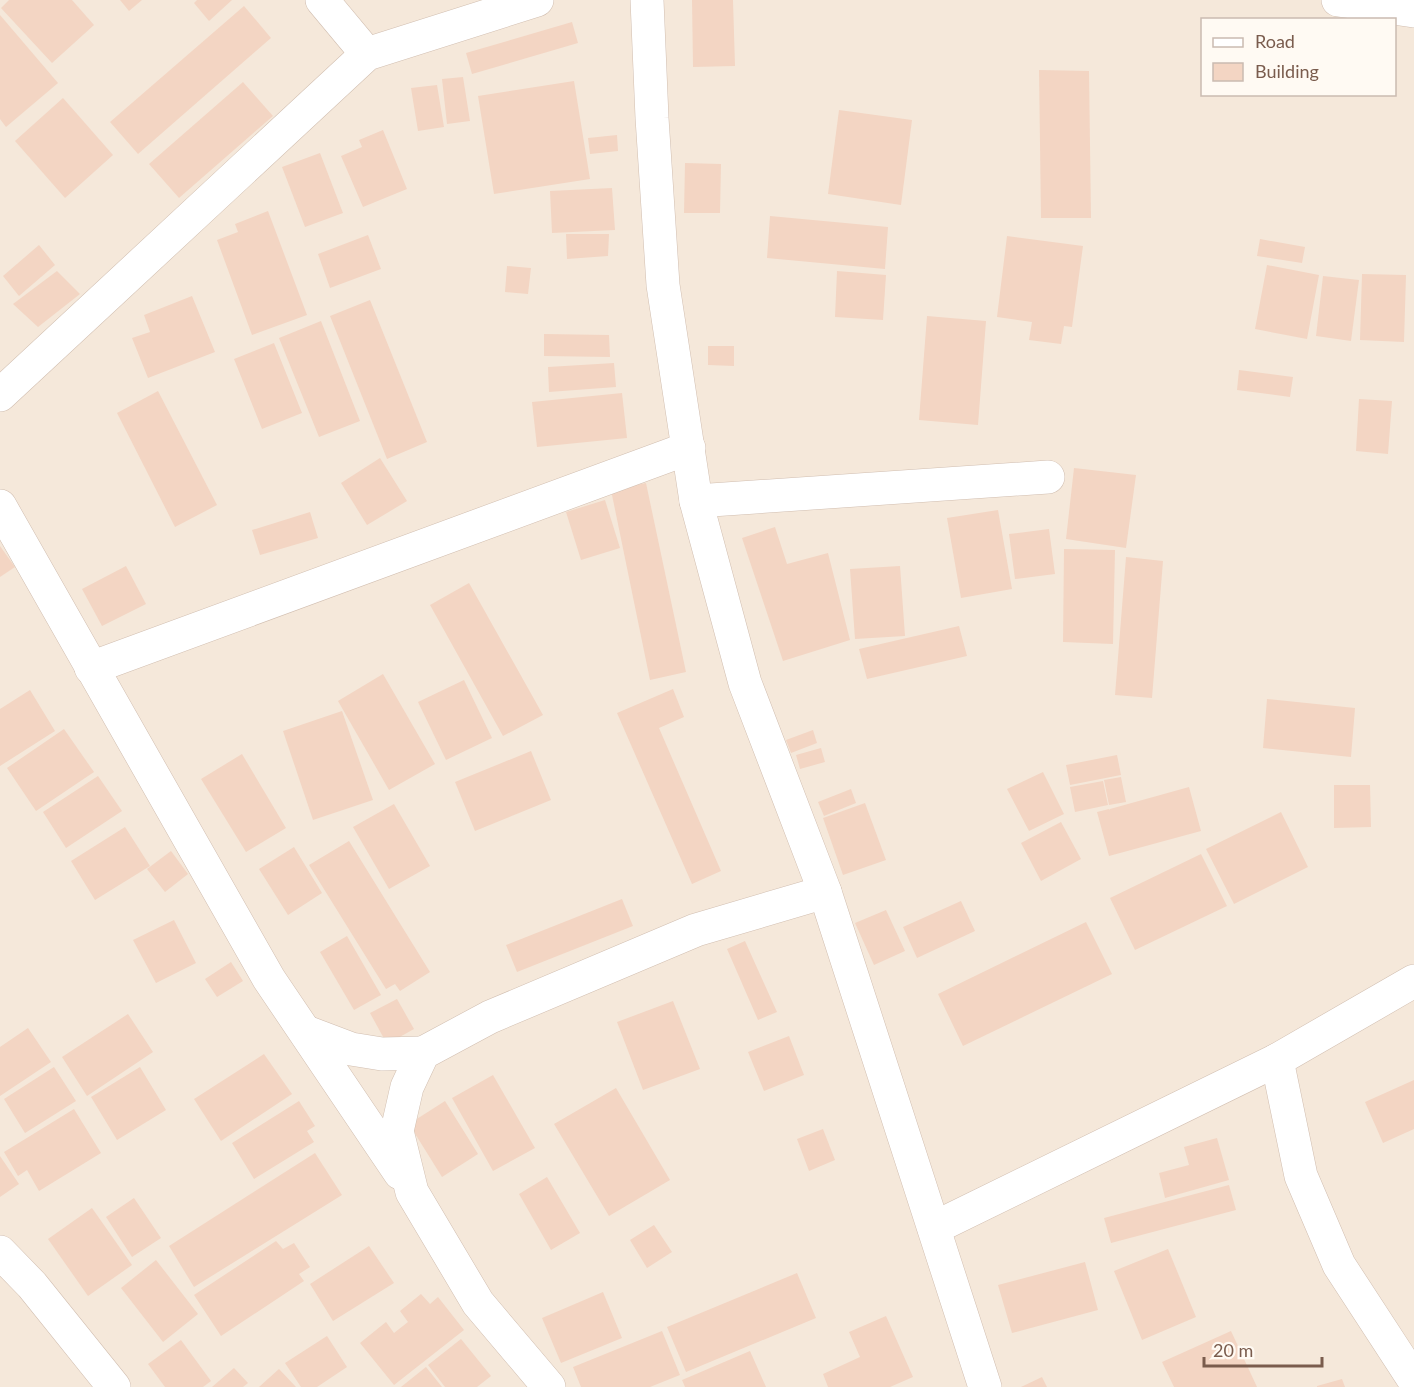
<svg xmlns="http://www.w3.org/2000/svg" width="1414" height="1387" viewBox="0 0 1414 1387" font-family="Lato,sans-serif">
	<rect width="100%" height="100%" fill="#fdf6ec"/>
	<path fill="#f5e8da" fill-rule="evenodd" d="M0,0H1414V1387H0ZM1202,20H1394V94H1202Z"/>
	<g fill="#f3d5c3">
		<path d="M9,0H72L94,25L52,63L1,8Z"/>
		<path d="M120,0H142L129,11Z"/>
		<path d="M197,0H232L209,21L194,3Z"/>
		<path d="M692,0H733L735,66L693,67Z"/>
		<path d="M244,6L271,38L138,154L110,122Z"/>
		<path d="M0,15L58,83L6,127L0,119Z"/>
		<path d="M572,22L578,43L472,74L466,53Z"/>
		<path d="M1039,70L1089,71L1091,218H1041Z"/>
		<path d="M463,77L470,121L447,124L442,79Z"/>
		<path d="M574,81L590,179L494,194L478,96Z"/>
		<path d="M243,82L273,116L179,198L149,164Z"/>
		<path d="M437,85L444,127L418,131L411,88Z"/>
		<path d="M63,98L113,155L65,198L15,141Z"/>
		<path d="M839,110L912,120L901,205L828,194Z"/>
		<path d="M383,130L407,189L363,207L341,156L362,147L359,140Z"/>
		<path d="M617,135L618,151L590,154L588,138Z"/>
		<path d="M320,153L343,213L305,227L282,167Z"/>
		<path d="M685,163L721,164L720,213H684Z"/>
		<path d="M612,188L615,230L552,233L550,191Z"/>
		<path d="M268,211L307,315L252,335L217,240L238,232L235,224Z"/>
		<path d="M770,216L888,227L885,269L767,258Z"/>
		<path d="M566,234H609L608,256L567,259Z"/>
		<path d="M368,235L381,269L330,288L318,254Z"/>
		<path d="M1007,236L1083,246L1072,327L1064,326L1061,344L1029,340L1032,322L997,317Z"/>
		<path d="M1260,239L1305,247L1302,263L1257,256Z"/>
		<path d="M39,245L55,265L19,296L3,276Z"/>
		<path d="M1267,265L1319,275L1307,339L1255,329Z"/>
		<path d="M507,266L531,268L528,294L505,292Z"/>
		<path d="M57,271L80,294L38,327L13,304Z"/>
		<path d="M837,271L886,275L883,320L835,317Z"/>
		<path d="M1362,274L1406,275L1404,342L1360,340Z"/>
		<path d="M1323,276L1359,280L1351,341L1316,336Z"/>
		<path d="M192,296L215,352L148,378L132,338L150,332L144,315Z"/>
		<path d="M370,300L427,442L387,459L330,316Z"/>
		<path d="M927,316L986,321L978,425L919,420Z"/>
		<path d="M321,321L360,421L319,437L279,338Z"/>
		<path d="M544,334L609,335L610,357L544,356Z"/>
		<path d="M274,343L302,413L262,429L234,359Z"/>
		<path d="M708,346H734V366L708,365Z"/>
		<path d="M614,363L616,387L549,392L548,367Z"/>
		<path d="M1239,370L1293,377L1290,397L1237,390Z"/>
		<path d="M158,391L217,505L175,527L117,413Z"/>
		<path d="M622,393L627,438L537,447L532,402Z"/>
		<path d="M1359,399L1392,401L1388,454L1356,451Z"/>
		<path d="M380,458L407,501L367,525L341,483Z"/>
		<path d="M1074,468L1136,475L1126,548L1066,539Z"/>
		<path d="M646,483L686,672L650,680L611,490Z"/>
		<path d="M605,500L620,548L581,560L566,512Z"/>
		<path d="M998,510L1012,589L961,598L947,518Z"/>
		<path d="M310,512L318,538L260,555L252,530Z"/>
		<path d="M775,527L787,564L828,553L850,640L783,661L742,538Z"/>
		<path d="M1049,529L1055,574L1015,579L1009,534Z"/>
		<path d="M0,546L15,567L0,577Z"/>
		<path d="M1064,549L1115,550L1113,644L1063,642Z"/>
		<path d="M1126,557L1163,561L1152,698L1115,695Z"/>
		<path d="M126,566L146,604L102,626L82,589Z"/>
		<path d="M900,566L905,636L855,639L850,569Z"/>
		<path d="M469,583L543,715L503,736L430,605Z"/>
		<path d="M959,626L967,656L867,679L859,649Z"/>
		<path d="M383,674L435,764L389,790L338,701Z"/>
		<path d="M464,680L492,738L446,760L418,702Z"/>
		<path d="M673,689L684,717L659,728L721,871L692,884L617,713Z"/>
		<path d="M30,690L55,731L0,766V709Z"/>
		<path d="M1267,699L1355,708L1351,757L1263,748Z"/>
		<path d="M342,711L373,800L313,820L283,731Z"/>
		<path d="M64,729L94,772L36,811L7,768Z"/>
		<path d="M813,730L817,743L791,753L786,740Z"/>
		<path d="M821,748L825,762L800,769L796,755Z"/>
		<path d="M531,751L551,800L475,831L455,782Z"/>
		<path d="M242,754L286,828L246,852L201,779Z"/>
		<path d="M1117,755L1121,775L1070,785L1066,765Z"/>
		<path d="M1043,772L1064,814L1029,831L1007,789Z"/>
		<path d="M98,776L122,811L66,848L43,812Z"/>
		<path d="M1121,777L1126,802L1109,805L1104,780Z"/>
		<path d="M1103,781L1108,805L1075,812L1070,787Z"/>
		<path d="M1334,785H1370L1371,827L1334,828Z"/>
		<path d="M1189,787L1201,831L1109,856L1097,812L1109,809L1110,810V809Z"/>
		<path d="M851,789L856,803L824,816L818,802Z"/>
		<path d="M865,803L886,860L843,875L823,818Z"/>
		<path d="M394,804L430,866L389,889L353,827Z"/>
		<path d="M1281,812L1308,867L1234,904L1206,849Z"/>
		<path d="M1061,822L1081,859L1041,881L1021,843Z"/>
		<path d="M125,827L150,866L95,900L71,861Z"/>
		<path d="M349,841L430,972L400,991L395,984L386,989L309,865Z"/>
		<path d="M294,847L322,893L288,915L259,869Z"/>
		<path d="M171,851L188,874L165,892L147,869Z"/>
		<path d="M1201,854L1227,906L1135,950L1110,898Z"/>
		<path d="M622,899L633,926L517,972L506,945Z"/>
		<path d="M961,901L975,931L917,958L903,927Z"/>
		<path d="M886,910L905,951L874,965L855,923Z"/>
		<path d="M174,920L196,963L156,983L133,940Z"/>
		<path d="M1086,922L1112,974L963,1046L938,994Z"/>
		<path d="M347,936L381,995L354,1010L320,952Z"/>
		<path d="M745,941L777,1012L758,1020L727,949Z"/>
		<path d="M231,962L243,981L217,997L205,979Z"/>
		<path d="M397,999L414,1029L387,1044L370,1013Z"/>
		<path d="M673,1001L700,1069L643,1090L617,1022Z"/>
		<path d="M128,1014L153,1052L87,1096L62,1057Z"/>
		<path d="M28,1028L51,1062L0,1096V1047Z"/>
		<path d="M789,1036L804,1075L764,1091L748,1052Z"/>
		<path d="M264,1054L292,1094L221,1141L194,1099Z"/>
		<path d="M54,1067L76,1101L25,1133L4,1099Z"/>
		<path d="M140,1067L166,1110L117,1140L91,1097Z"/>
		<path d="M493,1075L535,1148L493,1171L452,1098Z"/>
		<path d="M1414,1080V1129L1383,1143L1365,1102Z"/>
		<path d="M616,1088L670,1180L609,1216L554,1124Z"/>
		<path d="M299,1101L315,1126L307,1131L314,1142L254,1179L232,1143Z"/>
		<path d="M445,1101L478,1154L442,1177L409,1124Z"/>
		<path d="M74,1109L101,1153L39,1191L27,1170L18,1176L4,1152Z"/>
		<path d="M823,1129L835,1160L809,1171L797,1139Z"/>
		<path d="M1217,1138L1229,1180L1165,1198L1159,1173L1189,1165L1184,1147Z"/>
		<path d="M315,1153L342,1195L194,1287L169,1246Z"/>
		<path d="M0,1156L19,1184L0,1197Z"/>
		<path d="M547,1177L580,1233L551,1250L519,1194Z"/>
		<path d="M1229,1185L1236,1210L1111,1243L1104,1218Z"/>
		<path d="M134,1198L161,1238L132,1257L106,1217Z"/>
		<path d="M92,1208L132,1265L88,1296L48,1239Z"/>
		<path d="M654,1225L672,1252L647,1268L630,1240Z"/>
		<path d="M276,1241L283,1249L294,1243L310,1267L299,1274L304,1281L221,1336L194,1295Z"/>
		<path d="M369,1246L394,1283L333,1321L310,1284Z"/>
		<path d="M1168,1249L1196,1317L1142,1340L1114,1271Z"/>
		<path d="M156,1260L198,1314L163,1342L121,1288Z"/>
		<path d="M1085,1262L1098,1310L1012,1333L998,1285Z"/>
		<path d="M797,1273L816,1318L686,1372L667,1327Z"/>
		<path d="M603,1292L622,1338L561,1363L542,1318Z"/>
		<path d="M421,1294L430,1304L438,1297L464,1330L394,1385L360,1343L386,1322L394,1333L408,1322L400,1311Z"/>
		<path d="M886,1316L913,1377L890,1387H828L823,1374L860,1357L849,1332Z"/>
		<path d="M662,1331L680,1375L650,1387H581L573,1367Z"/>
		<path d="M1231,1331L1257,1387H1174L1162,1362Z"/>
		<path d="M327,1336L347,1367L317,1387H301L285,1363Z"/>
		<path d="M461,1339L491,1376L477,1387H445L428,1365Z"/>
		<path d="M181,1340L211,1381L203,1387H165L148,1364Z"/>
		<path d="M750,1351L766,1387H685L682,1380Z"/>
		<path d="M426,1367L442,1387H401Z"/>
		<path d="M234,1368L248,1383L243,1387H212Z"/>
		<path d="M279,1369L296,1387H259Z"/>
		<path d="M1042,1377L1047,1387H1021Z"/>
		<path d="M1342,1379L1345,1387H1317V1386Z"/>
	</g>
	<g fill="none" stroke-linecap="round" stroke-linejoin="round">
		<defs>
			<g id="minor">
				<path d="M322,0L367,54"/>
				<path d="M647,0L652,118L663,285L696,501L745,683L825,892L985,1387"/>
				<path d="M1338,0L1414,11"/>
				<path d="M0,395L367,54L537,0"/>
				<path d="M696,501L1048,477"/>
				<path d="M0,506L269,979L400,1173"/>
				<path d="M91,668L689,448"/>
				<path d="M306,1032L351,1049L382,1054L423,1053"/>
				<path d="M1277,1060L1301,1176L1339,1265L1414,1380"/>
				<path d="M934,1228L1277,1060L1414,981"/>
				<path d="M0,1252L32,1285L114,1387"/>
				<path d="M549,1387L478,1303L412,1192L397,1131L407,1087L423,1053L490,1017L696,930L825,892"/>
			</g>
		</defs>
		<use href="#minor" stroke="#d1beb0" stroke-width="34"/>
		<use href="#minor" stroke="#fff" stroke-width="33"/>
	</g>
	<rect x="1201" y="18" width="195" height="78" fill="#fffaf3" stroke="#cabbb1" stroke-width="1.5"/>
	<rect x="1213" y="38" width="30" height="9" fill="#ffffff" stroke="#cabbb1" stroke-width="1.5"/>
	<text x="1255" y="48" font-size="18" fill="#7a5c4d">Road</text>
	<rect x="1213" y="63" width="30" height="18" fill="#f3d5c3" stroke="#cabbb1" stroke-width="1.5"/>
	<text x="1255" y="78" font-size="18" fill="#7a5c4d">Building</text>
	<path d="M1204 1357v9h118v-9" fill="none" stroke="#7a5c4d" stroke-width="3"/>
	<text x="1213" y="1357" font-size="18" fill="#7a5c4d" stroke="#fffaf3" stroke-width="4.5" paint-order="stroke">20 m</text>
</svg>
